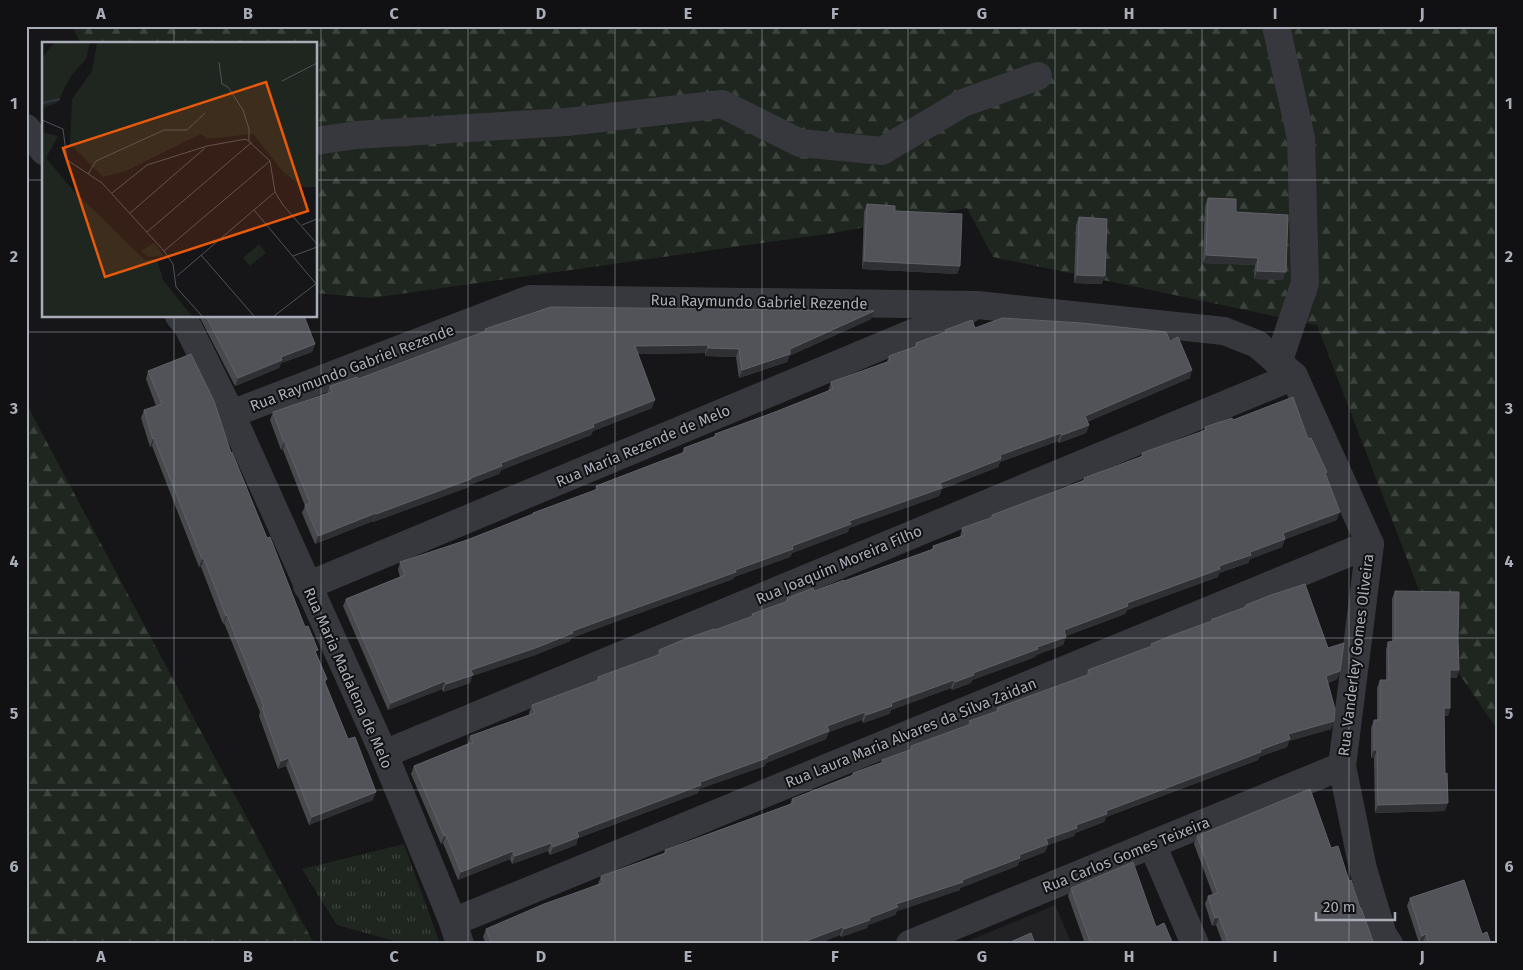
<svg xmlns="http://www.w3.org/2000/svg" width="1523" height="970" viewBox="0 0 1523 970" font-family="'Fira Sans',sans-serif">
	<defs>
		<pattern id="forest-firs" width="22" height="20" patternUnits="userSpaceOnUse" patternTransform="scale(1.25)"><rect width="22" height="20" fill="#1e261f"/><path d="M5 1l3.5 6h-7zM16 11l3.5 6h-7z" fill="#3c433d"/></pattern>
		<pattern id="park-tufts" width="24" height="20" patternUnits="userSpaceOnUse" patternTransform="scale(1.25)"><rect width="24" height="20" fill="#1e261f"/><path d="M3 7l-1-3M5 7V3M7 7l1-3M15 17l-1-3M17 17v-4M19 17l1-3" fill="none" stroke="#3c433d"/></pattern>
	</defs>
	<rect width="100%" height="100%" fill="#161618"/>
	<path fill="#222225" d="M1055,905L1072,944H961Z"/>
	<g fill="url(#forest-firs)">
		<path d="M72,26H1497V729L1441,647L1317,325L993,257L967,208L834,233L371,298L316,293V44H81Z"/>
		<path d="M26,403L312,940L325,944H26Z"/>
	</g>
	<path fill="url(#park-tufts)" d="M404,844L440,944H405L337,925L302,869Z"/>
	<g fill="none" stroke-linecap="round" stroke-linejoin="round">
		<g stroke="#37383d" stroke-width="28">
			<path d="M1276,26L1301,138L1305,283L1278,363"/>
			<path d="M316,141L356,135L567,122L722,104L800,143L882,151L963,103L1038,76"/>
			<path d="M231,414L530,299L978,305L1224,331L1257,344L1294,376L1370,544L1342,766L1363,869L1383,935L1389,944"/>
			<path d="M307,586L968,310"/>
			<path d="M384,754L1294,376"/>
			<path d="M1152,844L1195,944"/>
			<path d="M453,922L1370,544"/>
			<path d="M910,944L1342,766"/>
		</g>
		<g stroke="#37383d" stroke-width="28">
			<path d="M26,128L44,151"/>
			<path d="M179,316L188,327L231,414L384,754L453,922L460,944"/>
		</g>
	</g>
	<g fill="#47494d">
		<path d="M1208,198L1236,212L1283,280L1254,279L1255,265L1203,263L1205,206Z"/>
		<path d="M867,204L895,211L960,266L957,274L862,269L864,212Z"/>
		<path d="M1079,217L1102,284L1074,283L1076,225Z"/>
		<path d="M199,316H304L315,344L312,352L281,363L279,368L235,386Z"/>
		<path d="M871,319L789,356L787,362L739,378L736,357L705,356V353L638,354L652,408L593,431L591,435L501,470L499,474L469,485V487L373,522V521L315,544L302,513L305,506L283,450H281L270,420L273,412L327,393L330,386L358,379L484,332L485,329Z"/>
		<path d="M975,328L1190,378L1087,422L1089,425L1086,433L1059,443L1058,441L1000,462L998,467L942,489L939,496L849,528L848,532L792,553L790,557L734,577L733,579L571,638L570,641L535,655L472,676L470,683L443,692L442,689L388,710L343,606L346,599L400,577L398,570L400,562L467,540L532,515L533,513L595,490L596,486L682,453L684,448L714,437L715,434L775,412L828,391L831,382L887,362L889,356L914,347L916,343L944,333L945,330Z"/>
		<path d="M148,371L231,453L316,653L327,679L325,683L373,800L309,825L286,766L278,769L259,716L260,712L224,623L223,624L201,567H199L152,446L150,447L141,418L144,410L156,406L146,379Z"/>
		<path d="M1233,420L1308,439L1326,475L1337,520L1285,539L1282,547L1250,559L1248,563L1219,573L1218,577L1127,610L1125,614L1066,636L1063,645L1036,655L1035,657L972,680L971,683L952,690L951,688L891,710L889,714L863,723L862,720L829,732L826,739L766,763L765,766L699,789L698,793L578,838L576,845L550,855L548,851L512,864L510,859L458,880L443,843L441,844L411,774L414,766L468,744L470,736L529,715V713L532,705L596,681L598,677L657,655L659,650L751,617L752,614L785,602L787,598L814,591L844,581L932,549L933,546L960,537L962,528L990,518L992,515L1083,481L1084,478L1141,457L1142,453L1204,431L1205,427Z"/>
		<path d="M1395,591L1457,678H1450V708L1448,716H1444L1445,811L1375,813L1374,758H1371V728L1374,720H1377V688L1380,680H1386V650L1388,642H1392V599Z"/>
		<path d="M1246,605L1328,648L1340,671L1337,679L1328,683L1334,721L1331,729L1289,741L1287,747L1259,757L1258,760L1106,817L1104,822L1075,833L1074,836L1048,845L1045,852L1019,862L1017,866L960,888V890L897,911L895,915L868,925L867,928L841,937L840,935L817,944H486L483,937L486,929L598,884L601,876L664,853L665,850L790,804L792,799L852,776L853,773L881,763L882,760L909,750L911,746L968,726L969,721L996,712L997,708L1086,676L1088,670L1151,646V644L1211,622L1212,619L1245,607Z"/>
		<path d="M1197,836L1331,848L1349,881L1374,944H1223L1216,925L1212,926L1205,904L1208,896L1213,895L1194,844Z"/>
		<path d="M1071,888L1156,927L1173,944H1085L1068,896Z"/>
		<path d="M1410,898L1482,934L1491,944H1423V942L1419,943L1407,906Z"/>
	</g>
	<g fill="#2f3033">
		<path d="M1206,255L1258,258L1255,265L1203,263Z"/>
		<path d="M864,261L960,266L957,274L862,269Z"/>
		<path d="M1257,271L1286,272L1283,280L1254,279Z"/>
		<path d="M1077,275L1105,276L1102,284L1074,283Z"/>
		<path d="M874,311L871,319L789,356L787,362L739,378L742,370Z"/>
		<path d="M315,344L312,352L281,363L279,368L235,386L238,378L281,357Z"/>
		<path d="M708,345L705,353L632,354L635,346Z"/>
		<path d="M708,348L739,349L736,357L705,356Z"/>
		<path d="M1192,370L1190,378L1082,424L1085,416Z"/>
		<path d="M655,400L652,408L593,431L591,435L501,470L499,474L469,485V487L373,522L376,514L471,478L501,463L593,424Z"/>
		<path d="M1089,425L1086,433L1059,443L1062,435Z"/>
		<path d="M1061,433L1058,441L1000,462L998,467L942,489L939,496L849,528L848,532L792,553L790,557L734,577L733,579L571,638L570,641L535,655L472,676L470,683L443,692L446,684L471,670L735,570L940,483L1000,455Z"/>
		<path d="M154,438L152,446L150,447L153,439Z"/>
		<path d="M284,442H285L283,450H281Z"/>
		<path d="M1340,512L1337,520L1281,541L1285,539L1282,547L1250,559L1248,563L1219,573L1218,577L1127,610L1125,614L1061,638L1064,630L1127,603L1219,566L1283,533Z"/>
		<path d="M376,513L373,521L315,544L318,536Z"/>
		<path d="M202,559H204L201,567H199Z"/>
		<path d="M227,615L224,623L223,624L226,616Z"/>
		<path d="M1066,637L1063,645L1036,655L1035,657L972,680L971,683L952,690L955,682L973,673L1037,647Z"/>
		<path d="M1450,670H1459L1457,678H1447Z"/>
		<path d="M1340,671L1337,679L1323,684L1326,676Z"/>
		<path d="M954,680L951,688L891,710L889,714L863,723L866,715L891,703Z"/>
		<path d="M445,681L442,689L388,710L391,703Z"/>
		<path d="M1444,708H1450L1448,716H1441Z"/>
		<path d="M865,712L862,720L829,732L826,739L766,763L765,766L699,789L698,793L578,838L576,845L550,855L553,847L577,832L767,756L827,726Z"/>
		<path d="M1334,721L1331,729L1289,741L1287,747L1259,757L1258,760L1106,817L1104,822L1075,833L1074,836L1048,845L1045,852L1019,862L1017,866L960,888V890L897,911L895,915L868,925L867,928L841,937L844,929L869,918L896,904L962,880L1106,811L1260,750L1288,734Z"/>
		<path d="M1374,750H1377L1374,758H1371Z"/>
		<path d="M289,758L286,766L278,769L281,761Z"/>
		<path d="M376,792L373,800L309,825L312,817Z"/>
		<path d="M1448,803L1445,811L1375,813L1378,805Z"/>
		<path d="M446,835L443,843L441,844L444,836Z"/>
		<path d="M551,843L548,851L512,864L515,856Z"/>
		<path d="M513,851L510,859L458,880L461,872Z"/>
		<path d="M1219,917L1216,925L1212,926L1215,918Z"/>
		<path d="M843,927L840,935L817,944H798Z"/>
		<path d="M1426,934L1423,942L1419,943L1422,936Z"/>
	</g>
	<g fill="#525359" stroke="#5f6168">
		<path d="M1208,198L1236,199V212L1288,215L1286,272L1257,271L1258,258L1206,255Z"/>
		<path d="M867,204L895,206V211L962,214L960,266L864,261Z"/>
		<path d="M1079,217L1107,219L1105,276L1077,275Z"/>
		<path d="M551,307L874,311L790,349V354L742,370L739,349L708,348V345L635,346L655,400L593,424L594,427L501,463L502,466L471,478V479L376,514V513L318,536L305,505L310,503L285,442H284L273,412L332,392L330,386L357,377L358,379L486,331L485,329Z"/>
		<path d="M206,316H304L315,344L281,357L282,360L238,378Z"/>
		<path d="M1002,318L1082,323L1166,332L1170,341L1178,337L1192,370L1085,416L1089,425L1062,435L1061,433L1000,455L1001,459L940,483L942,488L849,521L851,524L792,546L793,549L735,570L736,572L572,631L573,633L538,647L471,670L473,675L446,684L445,681L391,703L346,599L405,575L400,562L467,540L533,514V513L598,489L596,486L685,452L684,448L716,436L715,434L775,412L833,389L831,382L890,361L889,356L917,346L916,343L946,332L945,330L972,320L975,328Z"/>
		<path d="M191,354L214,401L231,453L232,452L267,538L270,537L305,627L308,626L318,650L315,651L327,679L324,680L348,739L355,737L376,792L312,817L289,758L281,761L262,708L264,707L227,615L226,616L204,559H202L154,438L153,439L144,410L162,404L148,371Z"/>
		<path d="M1293,397L1308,439L1311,438L1325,468L1327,472L1325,473L1340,512L1283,533L1285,539L1250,552L1251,555L1219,566L1220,569L1127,603L1128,606L1064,630L1066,637L1037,647L1038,649L973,673L974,675L955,682L954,680L891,703L892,706L866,715L865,712L827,726L829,731L767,756V758L700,782L701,785L577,832L579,837L553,847L551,843L515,856L513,851L461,872L446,835L444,836L414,766L473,742L470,736L535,713L532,705L599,680L598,677L661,654L659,650L685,639L714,629L715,630L753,616L752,614L788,601L787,598L813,588L814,591L844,580V581L934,549L933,546L965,535L962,528L993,517L992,515L1085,480L1084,478L1143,456L1142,453L1206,430L1205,427L1232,418L1233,420Z"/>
		<path d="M1305,584L1328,648L1344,643L1340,671L1326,676L1335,709L1334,721L1288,734L1290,739L1260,750L1261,752L1106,811L1107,814L1076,825L1077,828L1046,839L1048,844L1019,855L1020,858L962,880L963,882L896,904L898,907L869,918L870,920L844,929L843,927L798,944H492L486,929L544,904L603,883L601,876L666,853L665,850L794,803L792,799L853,775V773L883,762L882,760L912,749L911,746L971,724L969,721L998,711L997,708L1090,674L1088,670L1152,646L1151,644L1173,635L1212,621V619L1216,618L1246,607V605L1271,595Z"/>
		<path d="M1395,591L1459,592L1458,640L1459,670H1450V708H1444L1445,774L1447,773L1448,803L1378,805L1377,750H1374V720H1380V680H1389L1388,642L1395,641Z"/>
		<path d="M1310,789L1331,848L1338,846L1349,881L1351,880L1360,908H1361L1374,944H1229L1219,917L1215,918L1208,896L1218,893L1197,836Z"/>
		<path d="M1133,862L1156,927L1164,923L1173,944H1091L1071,888Z"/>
		<path d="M1464,880L1482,934L1487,932L1491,944H1429L1426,934L1422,936L1410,898Z"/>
		<path d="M1031,933L1035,944H1006Z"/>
	</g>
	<path fill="none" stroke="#a8adb8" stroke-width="1" stroke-opacity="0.55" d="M174,26V44M321,26V944M468,26V944M615,26V944M762,26V944M908,26V944M1055,26V944M1202,26V944M1349,26V944M26,180H44M316,180H1497M174,316V944M26,332H1497M26,485H1497M26,638H1497M26,790H1497"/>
	<g text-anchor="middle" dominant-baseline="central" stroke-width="4" stroke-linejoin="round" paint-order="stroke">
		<g font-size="15" fill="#a8adb8" stroke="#111113">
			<text transform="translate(759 302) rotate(1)">Rua Raymundo Gabriel Rezende</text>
			<text transform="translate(352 368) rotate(-21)">Rua Raymundo Gabriel Rezende</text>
			<text transform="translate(643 446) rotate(-23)">Rua Maria Rezende de Melo</text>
			<text transform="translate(839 565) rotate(-23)">Rua Joaquim Moreira Filho</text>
			<text transform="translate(1356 655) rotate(-83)">Rua Vanderley Gomes Oliveira</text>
			<text transform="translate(348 678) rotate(66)">Rua Maria Madalena de Melo</text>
			<text transform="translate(911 733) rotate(-22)">Rua Laura Maria Alvares da Silva Zaidan</text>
			<text transform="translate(1126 855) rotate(-22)">Rua Carlos Gomes Teixeira</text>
		</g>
	</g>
	<g transform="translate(42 42)">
		<rect width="275" height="275" fill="#161618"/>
		<path d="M12,1H48L44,17L29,34L15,61L0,66V16ZM55,1H275L274,145H261L241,130L211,92L165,97L159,92L84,129L61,135L28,102L30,57L50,29ZM0,90L16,94L4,116L31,148L103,218L115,217L121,238L150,274H0Z" fill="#1e261f"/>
		<path d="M112,201L122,214L106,215L99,209Z" fill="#1e261f"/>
		<path d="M217,202L224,211L208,224L201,216Z" fill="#1e261f"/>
		<path fill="none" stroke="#2c353c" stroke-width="2.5" d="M0,61L18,57"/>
		<path fill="none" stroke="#505258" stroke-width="1" d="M177,20L180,42L186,45L201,68L207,87V99M240,39L275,21M0,78L21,87L25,118L60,141L122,209L131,222L134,245L160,274M46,132L54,119L122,88H145L163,71M70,151L105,123L165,104L204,97L228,119L233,150L241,163L275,202M212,168L275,243M88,171L163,106M260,183L275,177M105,190L210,100M122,209L228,119M159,213L212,274M251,214L275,205M135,234L233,150M232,274L275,241"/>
		<path fill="#e8590c" fill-opacity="0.15" stroke="#e8590c" stroke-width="2.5" d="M224,40L266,169L63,235L21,106Z"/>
		<rect width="275" height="275" fill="none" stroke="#a8adb8" stroke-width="2.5"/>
	</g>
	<rect width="1523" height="970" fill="none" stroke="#111113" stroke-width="55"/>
	<path d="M1316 912v8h79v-8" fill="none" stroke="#a8adb8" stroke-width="2.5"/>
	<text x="1323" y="912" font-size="15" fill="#a8adb8" stroke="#111113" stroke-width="4" paint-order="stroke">20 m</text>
	<rect x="28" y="28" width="1468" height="914" fill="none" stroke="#a8adb8" stroke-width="2"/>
	<g font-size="16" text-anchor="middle" font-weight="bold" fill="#a8adb8">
		<text x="101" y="19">A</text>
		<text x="248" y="19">B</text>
		<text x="394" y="19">C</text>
		<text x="541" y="19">D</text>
		<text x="688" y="19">E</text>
		<text x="835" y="19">F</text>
		<text x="982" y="19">G</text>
		<text x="1129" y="19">H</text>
		<text x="1275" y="19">I</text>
		<text x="1422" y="19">J</text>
		<text x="14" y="109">1</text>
		<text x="1509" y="109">1</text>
		<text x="14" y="262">2</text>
		<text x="1509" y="262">2</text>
		<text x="14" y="414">3</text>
		<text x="1509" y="414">3</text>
		<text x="14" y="567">4</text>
		<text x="1509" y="567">4</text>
		<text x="14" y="719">5</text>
		<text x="1509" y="719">5</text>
		<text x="14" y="872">6</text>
		<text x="1509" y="872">6</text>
		<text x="101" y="962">A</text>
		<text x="248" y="962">B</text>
		<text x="394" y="962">C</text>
		<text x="541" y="962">D</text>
		<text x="688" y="962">E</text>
		<text x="835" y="962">F</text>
		<text x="982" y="962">G</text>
		<text x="1129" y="962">H</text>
		<text x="1275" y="962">I</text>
		<text x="1422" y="962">J</text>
	</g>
</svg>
